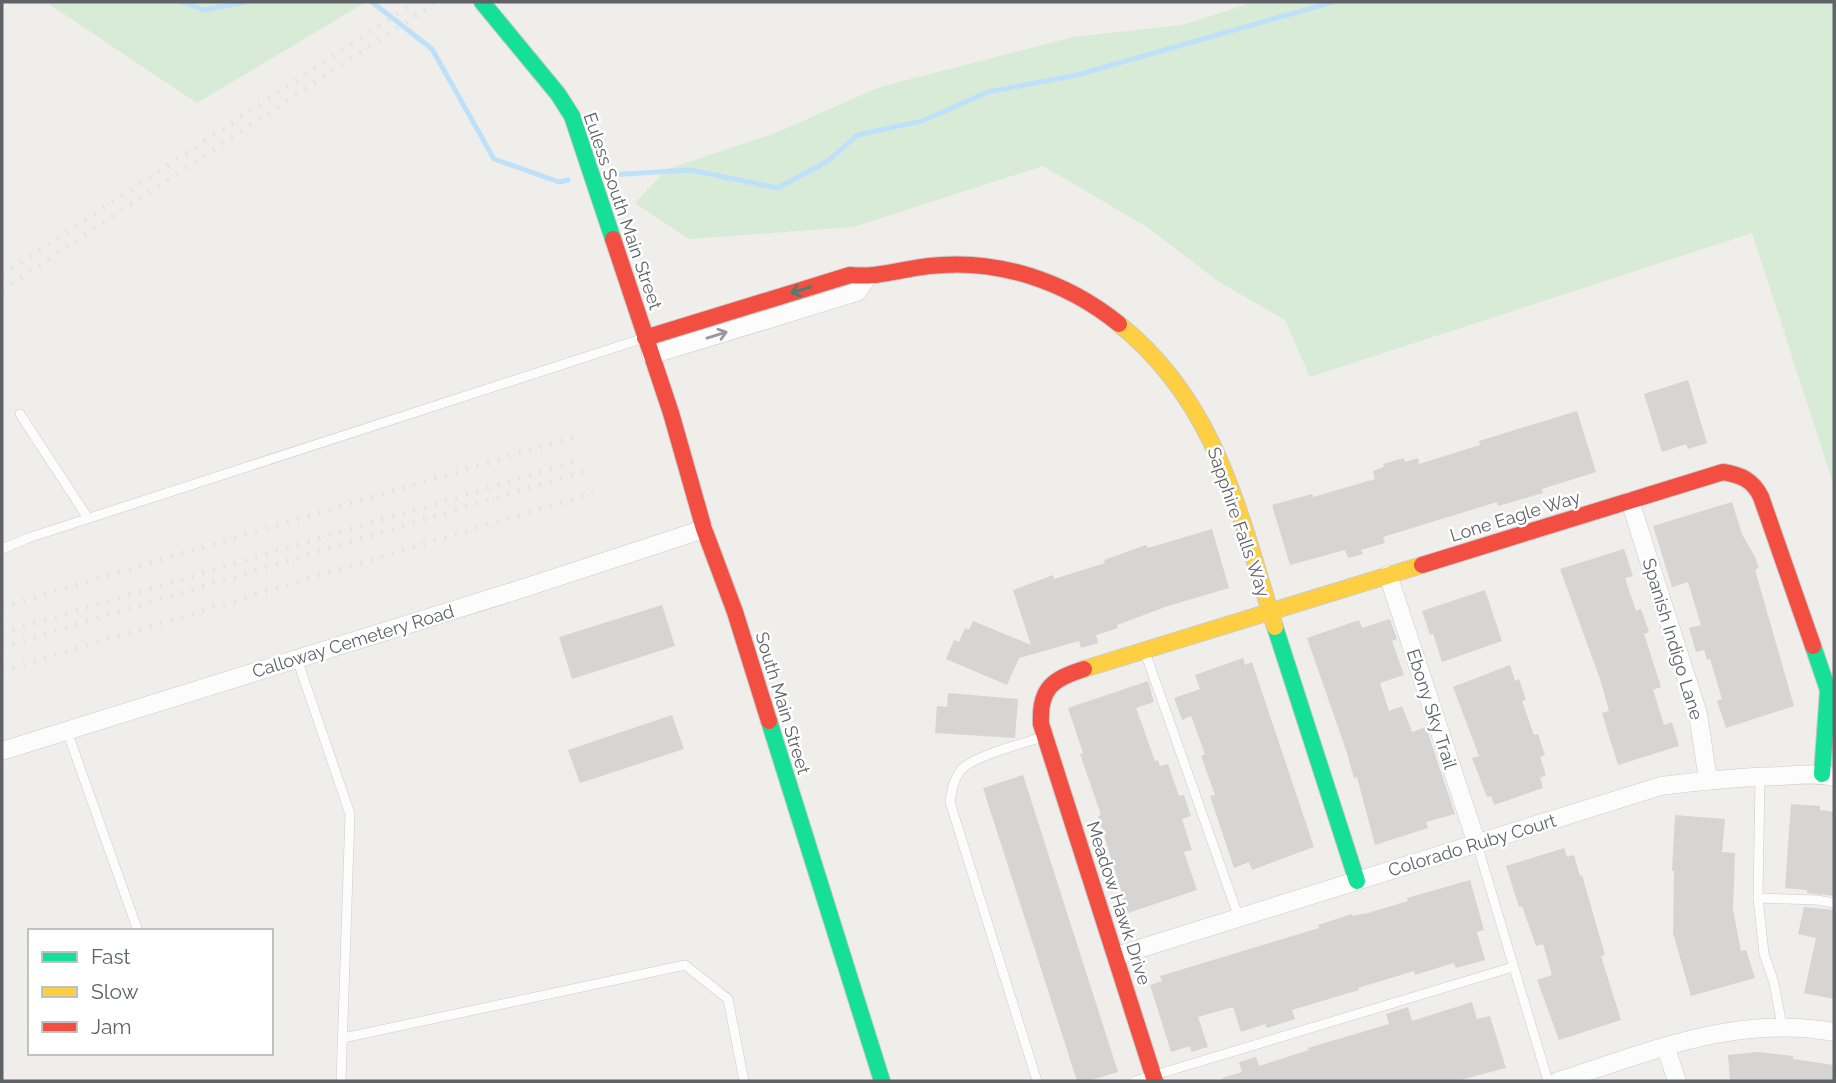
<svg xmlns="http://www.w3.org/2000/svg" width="1836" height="1083" viewBox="0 0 1836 1083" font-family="Raleway,sans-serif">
	<rect width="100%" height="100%" fill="#efeeea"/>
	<g fill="#d8ebd6">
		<path d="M46,2H366L197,103Z"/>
		<path d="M1254,2H1834V486L1752,233L1310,377L1285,320L1219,282L1147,227L1043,166L853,227L689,239L635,203L667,169L775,133L880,87L1073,37L1183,25Z"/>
	</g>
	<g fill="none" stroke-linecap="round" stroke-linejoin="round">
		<g stroke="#bfe0f9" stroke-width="5">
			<path d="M182,2L204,10L246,2"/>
			<path d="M372,2L432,49L494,159L559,182L568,180"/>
			<path d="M609,175L690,170L778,188L828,161L857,135L922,121L988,92L1077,75L1333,2"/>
		</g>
	</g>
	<g fill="#d6d5d3">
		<path d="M1688,380L1707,443L1688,449L1686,444L1662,452L1644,394Z"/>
		<path d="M1577,411L1596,472L1542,489L1543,493L1498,506L1497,502L1383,537L1385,543L1361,550L1363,554L1348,558L1345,550L1290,565L1272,505L1312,494L1313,497L1375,479L1373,471L1384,467L1383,464L1404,458L1405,462L1418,458L1419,464L1480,445L1479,441Z"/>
		<path d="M1732,502L1742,534L1755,557L1759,568L1755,570L1794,706L1726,728L1717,701L1722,699L1710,659L1707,660L1704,650L1696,652L1689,628L1701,625L1688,582L1672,587L1653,526Z"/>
		<path d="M1212,529L1229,588L1168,606L1117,625L1118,628L1096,635L1098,643L1081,648L1079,641L1019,658L1007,685L946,659L954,640L959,642L965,628L969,630L973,621L1031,645L1013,590L1053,575L1054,579L1105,563L1104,560L1146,545L1148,548Z"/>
		<path d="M1624,549L1633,576L1625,578L1636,611L1641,609L1649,632L1644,634L1661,687L1653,690L1664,725L1672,722L1679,746L1618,765L1602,713L1609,711L1601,682L1560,569Z"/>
		<path d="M1485,590L1502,641L1442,662L1433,633L1430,635L1422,611Z"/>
		<path d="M662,605L675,646L572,679L559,637Z"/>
		<path d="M1390,619L1397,639L1392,641L1404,675L1380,683L1389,711L1402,706L1412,732L1426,727L1455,814L1426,822L1428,828L1375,845L1357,777L1354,778L1347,753L1307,638L1359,620L1362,628Z"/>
		<path d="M1243,658L1245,665L1252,662L1314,847L1252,870L1249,862L1234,868L1210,796L1215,795L1201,756L1205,754L1191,716L1182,720L1174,698L1200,689L1195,675Z"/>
		<path d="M1510,665L1515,681L1519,679L1526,700L1522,701L1534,735L1538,734L1545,755L1540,757L1546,775L1540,778L1543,788L1494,805L1491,796L1487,797L1472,758L1479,756L1453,687Z"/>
		<path d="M1148,681L1154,702L1136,708L1155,761L1158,760L1160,766L1168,764L1179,796L1184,795L1191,816L1182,819L1192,850L1184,852L1197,890L1128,913L1098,816L1101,815L1080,754L1083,753L1068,708Z"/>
		<path d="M948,693L1018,699L1015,738L935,733L937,706L947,707Z"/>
		<path d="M672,715L684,749L580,783L568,750Z"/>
		<path d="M1023,775L1118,1072L1088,1081H1077L983,788Z"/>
		<path d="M1791,804L1820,806V810L1834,812V896L1807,893V890L1785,888Z"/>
		<path d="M1675,815L1725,819L1722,852L1735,853L1733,910L1741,951L1746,950L1755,978L1691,996L1673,933L1674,871H1672Z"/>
		<path d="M1564,848L1567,857L1574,855L1580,876L1582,875L1605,955L1601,956L1621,1020L1559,1040L1537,980L1552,975L1543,944L1536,946L1522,906L1519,907L1506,866Z"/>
		<path d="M1470,880L1484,930L1477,932L1485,960L1456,968L1454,963L1415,975L1414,971L1358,988L1359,990L1292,1010L1295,1019L1267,1028L1265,1024L1241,1032L1233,1007L1198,1017L1208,1047L1191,1052L1190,1046L1171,1052L1150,985L1162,981L1160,976L1319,928L1318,925L1352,914V916L1368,913L1408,901L1407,898Z"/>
		<path d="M1804,907L1834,910V999L1804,993L1816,938L1798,934Z"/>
		<path d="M1472,1002L1477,1019L1490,1016L1506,1068L1456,1081H1223L1222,1078L1242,1072L1239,1062L1256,1057L1259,1066L1309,1050L1308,1048L1389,1024L1386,1014L1408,1007L1412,1021Z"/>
		<path d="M1758,1052L1793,1056V1059L1834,1065V1081H1730L1728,1055Z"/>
	</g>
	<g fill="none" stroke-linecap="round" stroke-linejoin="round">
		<defs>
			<g id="lane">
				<path d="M20,414L88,518"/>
				<path d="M2,549L28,538L644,338"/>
				<path d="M1145,652L1239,918"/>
				<path d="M297,659L350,814L341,1081"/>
				<path d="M67,731L138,931"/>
				<path d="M1760,777L1758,898L1764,954L1774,983L1782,1026"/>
				<path d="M1477,844L1548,1081"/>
				<path d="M1758,898L1817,900L1834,903"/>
				<path d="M343,1038L685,965L728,999L744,1081"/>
				<path d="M1037,1081L950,802C952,790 953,780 961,770C973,756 1024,743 1043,737"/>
				<path d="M1135,1081L1513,967"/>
			</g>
			<g id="street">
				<path d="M651,355L857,292L867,278"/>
				<path d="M1630,501L1698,714L1708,780"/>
				<path d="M1388,575L1477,844"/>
				<path d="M2,751L521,589L704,529"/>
				<path d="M1116,956L1661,786C1701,781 1740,777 1780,776C1798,775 1816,773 1834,777"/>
				<path d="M1666,1048L1677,1081"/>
				<path d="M1558,1081C1651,1052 1735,1014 1834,1032"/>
			</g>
			<g id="fast">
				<path d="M482,2L558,94L572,116L613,239"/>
				<path d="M1275,627L1357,881"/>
				<path d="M1813,646L1828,690L1822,774"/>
				<path d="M769,721L882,1081"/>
			</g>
			<g id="slow">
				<path d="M1119,324C1218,404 1238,511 1275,627"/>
				<path d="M1084,669L1422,565"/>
			</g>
			<g id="jam">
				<path d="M613,239L671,413L704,529L735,612L769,721"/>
				<path d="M645,338L850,275C877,278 902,269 929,266C997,258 1066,281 1119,324"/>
				<path d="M1422,565L1723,472C1741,475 1753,480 1761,497L1813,646"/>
				<path d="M1084,669C1053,679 1039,688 1041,724L1155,1081"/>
			</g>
		</defs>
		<use href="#lane" stroke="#cbcccc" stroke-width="10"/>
		<use href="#street" stroke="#cbcccc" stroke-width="19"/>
		<use href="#fast" stroke="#cacacb" stroke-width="18"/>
		<use href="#slow" stroke="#cacacb" stroke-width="18"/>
		<use href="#jam" stroke="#cacacb" stroke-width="18"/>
		<use href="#lane" stroke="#fdfcfc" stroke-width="9"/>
		<use href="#street" stroke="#fdfcfc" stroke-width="18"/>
		<use href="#fast" stroke="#16e098" stroke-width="16"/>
		<use href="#slow" stroke="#ffcf43" stroke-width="16"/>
		<use href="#jam" stroke="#f24e42" stroke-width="16"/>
		<g stroke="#e4e4e4" stroke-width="5" stroke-dasharray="2 9" stroke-linecap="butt">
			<path d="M2,275L415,2"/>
			<path d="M2,290L436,2"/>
			<path d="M2,607L574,437"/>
			<path d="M2,633L582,460"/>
			<path d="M2,647L588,470"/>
			<path d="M2,671L593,493"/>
		</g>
	</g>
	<defs><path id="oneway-shaft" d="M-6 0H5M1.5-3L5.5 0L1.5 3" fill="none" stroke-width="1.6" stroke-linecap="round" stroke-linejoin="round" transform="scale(1.75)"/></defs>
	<use stroke="#507c72" href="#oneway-shaft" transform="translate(801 290) rotate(163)"/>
	<use stroke="#96999c" href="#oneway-shaft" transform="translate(717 335) rotate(-17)"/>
	<g text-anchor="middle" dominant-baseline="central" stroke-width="5" stroke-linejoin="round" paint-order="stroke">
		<g font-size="18" fill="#5f6368" stroke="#fff">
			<text transform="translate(623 211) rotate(71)">Euless South Main Street</text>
			<text transform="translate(1515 516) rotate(-17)">Lone Eagle Way</text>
			<text transform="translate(1239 522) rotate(71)">Sapphire Falls Way</text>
			<text transform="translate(1673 639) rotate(73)">Spanish Indigo Lane</text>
			<text transform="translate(353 641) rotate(-17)">Calloway Cemetery Road</text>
			<text transform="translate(783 703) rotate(73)">South Main Street</text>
			<text transform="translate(1432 709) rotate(72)">Ebony Sky Trail</text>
			<text transform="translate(1472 845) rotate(-17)">Colorado Ruby Court</text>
			<text transform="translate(1119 903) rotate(72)">Meadow Hawk Drive</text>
		</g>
	</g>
	<rect width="1836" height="1083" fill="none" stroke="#5f6368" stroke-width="7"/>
	<rect x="28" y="929" width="245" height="126" fill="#ffffff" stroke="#bfc1c3" stroke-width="2"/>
	<rect x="42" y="952" width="35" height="10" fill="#16e098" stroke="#bfc1c3" stroke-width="2"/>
	<text x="91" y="964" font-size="21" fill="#5f6368">Fast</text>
	<rect x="42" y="987" width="35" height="10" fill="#ffcf43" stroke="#bfc1c3" stroke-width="2"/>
	<text x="91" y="999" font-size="21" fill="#5f6368">Slow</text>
	<rect x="42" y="1022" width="35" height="10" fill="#f24e42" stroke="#bfc1c3" stroke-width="2"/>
	<text x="91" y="1034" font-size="21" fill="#5f6368">Jam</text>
</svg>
